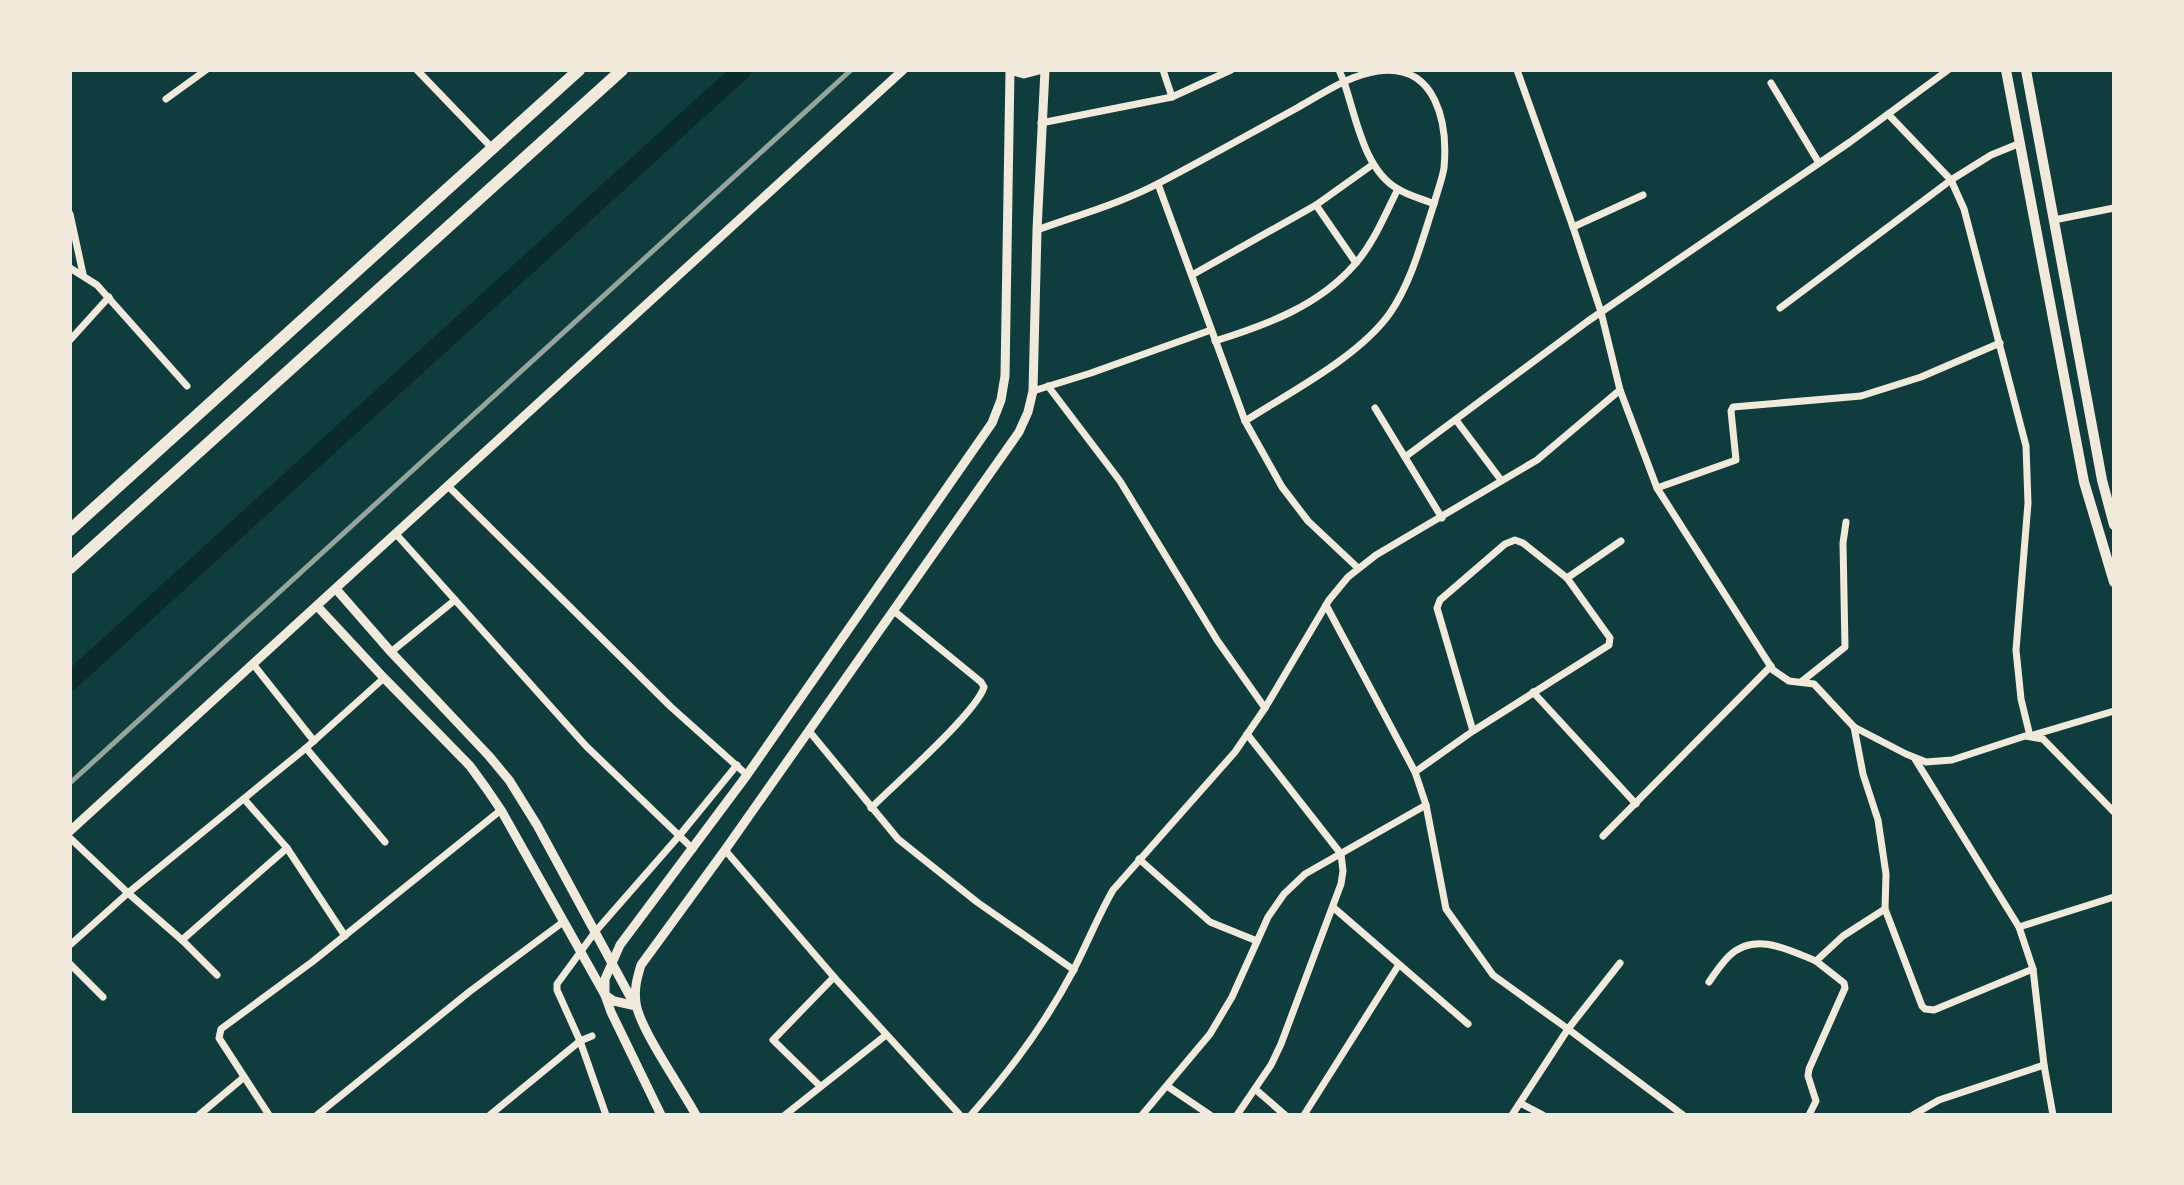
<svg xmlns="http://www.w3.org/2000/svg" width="2184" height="1185" viewBox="0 0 2184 1185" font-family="'Work Sans',sans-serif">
	<rect width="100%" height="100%" fill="#0f3d3e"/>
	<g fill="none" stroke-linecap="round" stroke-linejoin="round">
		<path stroke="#0a2a2b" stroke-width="19" d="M70,681L742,70"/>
		<g stroke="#f1e9da" stroke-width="7">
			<path d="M417,70L493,149"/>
			<path d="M1163,70L1172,97"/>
			<path d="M1517,70L1573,227L1601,312L1620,390L1657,488L1773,670L1789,681L1814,684L1854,727L1906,754L1926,762L1952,760L2025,736L2043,739L2114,812"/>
			<path d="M1771,83L1819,163"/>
			<path d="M166,99L206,70"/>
			<path d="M1888,114L1951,180L1964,209L2026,446L2028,503L2016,650L2021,699L2030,736L2114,711"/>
			<path d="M1041,123L1172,97L1231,70"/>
			<path d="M1158,184L1245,421"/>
			<path d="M1316,205L1356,263"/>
			<path d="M70,214L83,274"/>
			<path d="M2054,220L2114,208"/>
			<path d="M1573,227L1643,195"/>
			<path d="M1037,230C1078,215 1122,203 1161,182C1207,158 1251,133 1297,108C1322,94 1349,75 1378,71C1437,63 1448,124 1444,168C1442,180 1437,192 1434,204C1423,199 1409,196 1398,189C1364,170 1356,117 1344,82L1339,70"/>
			<path d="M70,268L97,285L187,386"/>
			<path d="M1192,275L1316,205L1372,165"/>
			<path d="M1780,308L1951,180L1991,155L2018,144"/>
			<path d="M70,340L109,297"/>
			<path d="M1215,341C1266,325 1319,306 1355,264C1374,243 1385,214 1398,189"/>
			<path d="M1048,386L1120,481L1217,640L1265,708"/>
			<path d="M1033,391L1091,373L1211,330"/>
			<path d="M1375,408L1442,518"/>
			<path d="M1456,420L1501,480"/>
			<path d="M1405,457L1588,321L1850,142L1948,70"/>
			<path d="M448,486L671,707L747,775"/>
			<path d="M1657,488L1736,460L1731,411L1733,407L1861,396L1921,377L2000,343"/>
			<path d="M396,534L586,746L693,849"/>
			<path d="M1358,568L1308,521L1282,487L1245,421C1290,392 1359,357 1390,313C1412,281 1422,240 1434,204"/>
			<path d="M1567,578L1621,541"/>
			<path d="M1326,605L1415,772L1426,805L1446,909L1493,975L1568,1029L1620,963"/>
			<path d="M391,652L455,600"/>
			<path d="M253,664L314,741"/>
			<path d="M1801,682L1845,647L1843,543L1846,522"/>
			<path d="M1533,692L1636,804"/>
			<path d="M809,731L898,839L977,902L1074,970"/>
			<path d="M306,748L385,842"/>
			<path d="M1915,759L2019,927L2033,969L2044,1065L2053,1115"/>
			<path d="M1415,772L1473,731L1609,645L1610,638L1567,578L1523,543L1515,540L1505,544L1440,600L1437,608L1473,731"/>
			<path d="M245,800L287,848L345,936"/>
			<path d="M871,808C893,786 977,712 984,687L981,682L894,611"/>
			<path d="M1603,836L1771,666"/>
			<path d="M70,838L128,893L182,940"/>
			<path d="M725,850L834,977L960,1115"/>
			<path d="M1139,859L1210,922L1257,941"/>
			<path d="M1334,908L1468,1024"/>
			<path d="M1885,909L1922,1006L1925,1009L1934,1010L2033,969"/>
			<path d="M2019,927L2114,897"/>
			<path d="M70,945L128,893L306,748L384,678"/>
			<path d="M70,964L103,997"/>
			<path d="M217,975L182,940L287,848"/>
			<path d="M1709,982C1715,973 1722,963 1729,956C1755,931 1789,950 1816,961"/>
			<path d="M820,1086L773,1040L834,977"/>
			<path d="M1167,1086L1210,1115"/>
			<path d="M1255,1089L1285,1115"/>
			<path d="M1520,1103L1543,1115"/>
			<path d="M199,1115L243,1078"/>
			<path d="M269,1115L219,1038L221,1029L312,962L501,810"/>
			<path d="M317,1115L469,992L563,922"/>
			<path d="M490,1115L580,1041L592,1036"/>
			<path d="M606,1115L580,1041L557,990V984L595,932L679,836L737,765"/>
			<path d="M785,1115L886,1035"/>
			<path d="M971,1115C1011,1070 1045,1024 1073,971C1087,944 1098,916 1113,890L1235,752L1265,708L1329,600L1348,577L1376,555L1537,460L1620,390"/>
			<path d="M1142,1115L1210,1034L1232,997L1268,917L1284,894L1305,874L1426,805"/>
			<path d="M1237,1115L1271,1065L1281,1044L1341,884L1343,871L1341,854L1247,734"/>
			<path d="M1304,1115L1398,966"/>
			<path d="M1512,1115L1568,1029L1683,1115"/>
			<path d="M1809,1115L1816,1101L1808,1076L1809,1069L1845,988L1844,983L1816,961L1843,936L1885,909L1886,874L1878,820L1863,774L1854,727"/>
			<path d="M1913,1115L1939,1100L2044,1065"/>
		</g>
		<g stroke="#f1e9da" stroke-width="9">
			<path d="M336,589L391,652L489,756L509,780L537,825L633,1002"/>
			<path d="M317,606L384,678L470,766L486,788L501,810L605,995L614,1001L636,1006"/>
			<path d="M70,831L903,70"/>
			<path d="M661,1115L611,1012L605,995V979L620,945L747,775L992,423L1001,400L1005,376L1010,70L1024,74L1039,70"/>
			<path d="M696,1115C682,1089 639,1028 636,1003C634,989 637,978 641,965L725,850L1019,432L1028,412L1033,391L1037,230L1045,70"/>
		</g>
		<g stroke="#f1e9da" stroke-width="10">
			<path d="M2006,70L2084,482L2114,582"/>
			<path d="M2026,70L2102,480L2114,525"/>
		</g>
		<g stroke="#f1e9da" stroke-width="12">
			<path d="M70,530L579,70"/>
			<path d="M70,568L622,70"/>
		</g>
		<path stroke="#97a49c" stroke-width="5" d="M70,783L851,70"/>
	</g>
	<rect width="2184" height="1185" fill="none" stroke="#f1e9da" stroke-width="144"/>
</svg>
